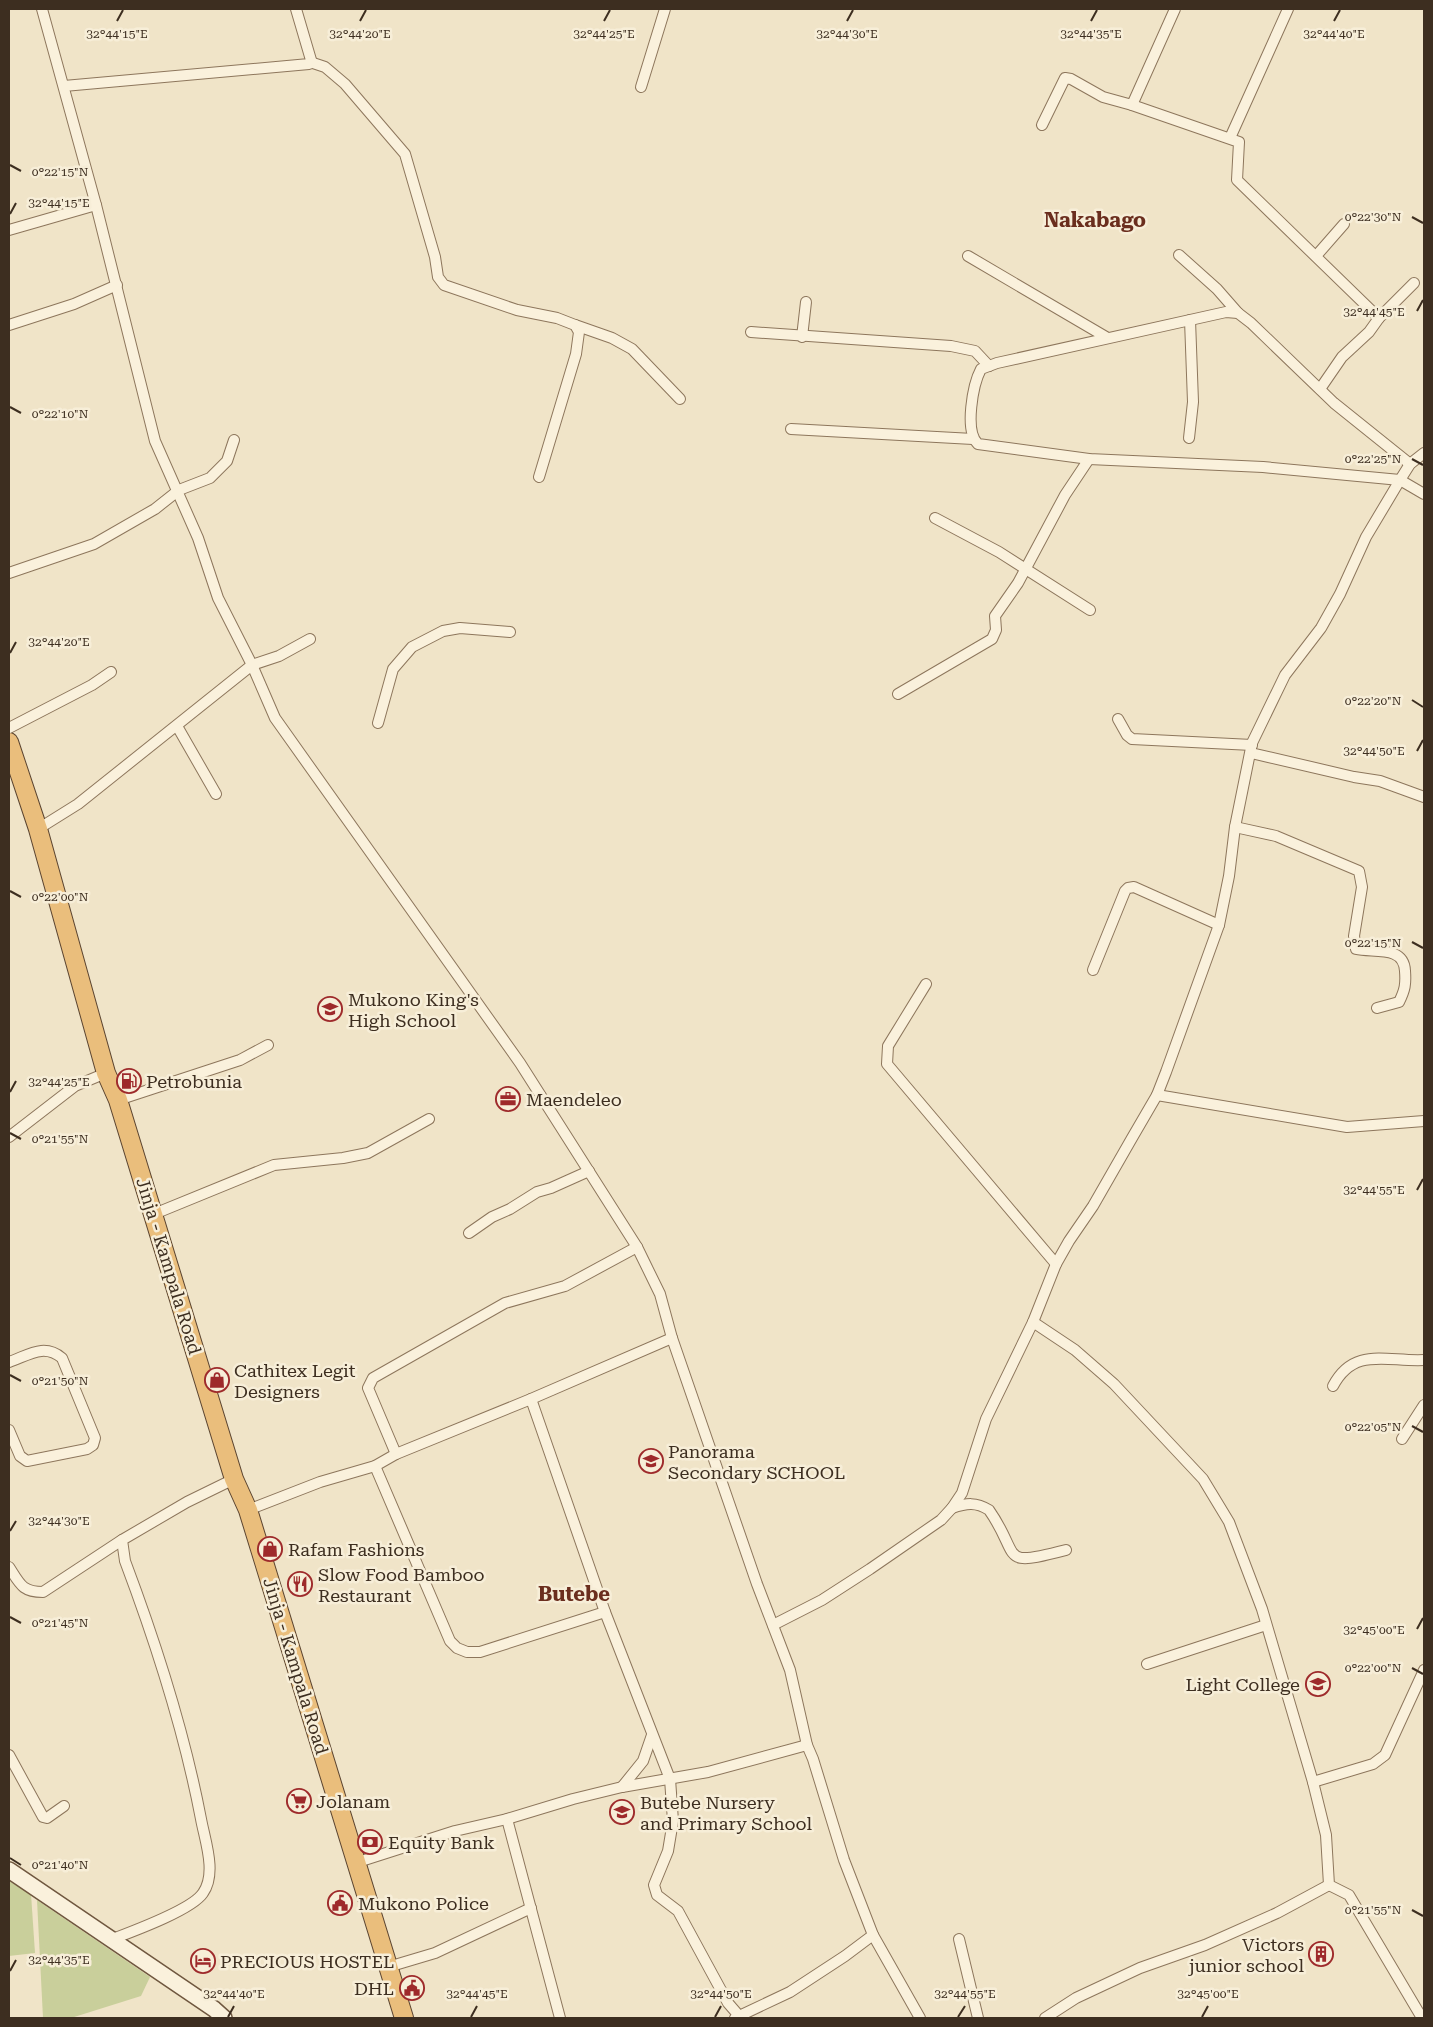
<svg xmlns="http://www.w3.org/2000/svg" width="1433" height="2027" viewBox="0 0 1433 2027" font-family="'Roboto Serif',serif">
	<rect width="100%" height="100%" fill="#f0e4c8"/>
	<g fill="#c9cf9b">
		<path d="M9,1881L31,1894L35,1953L9,1956Z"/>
		<path d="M37,1900L150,1977L141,1996L71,2018H43Z"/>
	</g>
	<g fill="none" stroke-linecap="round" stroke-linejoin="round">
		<defs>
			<g id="minor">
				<path d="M42,9L96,205L155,441L198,538L218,598L252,665L275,718L520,1063L637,1247L660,1294L672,1338L757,1584L790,1670L807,1745L708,1772L622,1787L573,1799L507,1819L455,1831L355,1863"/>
				<path d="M310,62L325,67L345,84L405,154L435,257L438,277L444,285L517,310L557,318L575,325L579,332L576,354L539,477"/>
				<path d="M64,86L309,64L311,60L296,9"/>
				<path d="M641,87L665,9"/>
				<path d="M1132,105L1239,142L1237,180L1379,318"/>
				<path d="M1042,125L1065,78L1071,79L1103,97L1132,105L1175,9"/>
				<path d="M1230,138L1288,9"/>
				<path d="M9,230L96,205"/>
				<path d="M1179,255L1217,289L1238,313"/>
				<path d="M968,256L1106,337"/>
				<path d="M1316,256L1344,224"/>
				<path d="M9,325L74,304L117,285"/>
				<path d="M575,325L612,338L632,349L680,399"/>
				<path d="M751,332L951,346L975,351L989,366"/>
				<path d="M802,337L806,302"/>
				<path d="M1320,389L1342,357L1369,332L1379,318L1414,283"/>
				<path d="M791,429L973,439"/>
				<path d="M1189,438L1193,402L1190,320"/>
				<path d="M1410,464L1334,403L1251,323L1238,313L1226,312L997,363L981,369C973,384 964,431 978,444L1089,459L1263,467L1400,480L1424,494"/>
				<path d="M935,518L999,552L1090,610"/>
				<path d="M9,573L94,544L155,509L179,490L210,478L227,461L234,440"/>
				<path d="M898,694L992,639L996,630L995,616L1018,583L1065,495L1089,459"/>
				<path d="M1118,719L1127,735L1132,739L1252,745"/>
				<path d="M378,723L393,669L412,647L443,631L460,628L510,632"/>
				<path d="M177,726L216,794"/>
				<path d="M9,728L92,685L111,672"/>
				<path d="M1251,753L1354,777L1380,781L1424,797"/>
				<path d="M1235,827L1276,836L1359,871L1362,887L1354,936L1356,949C1373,953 1404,945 1405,971C1406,984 1405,990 1399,1002L1377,1008"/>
				<path d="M38,829L78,804L252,665L279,656L310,639"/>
				<path d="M1093,970L1125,891L1128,888L1134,887L1219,925"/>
				<path d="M926,984L888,1046L887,1064L1056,1264"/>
				<path d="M1157,1095L1347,1127L1424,1121"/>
				<path d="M118,1100L240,1060L268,1045"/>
				<path d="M9,1137L75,1086L106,1073"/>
				<path d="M154,1214L274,1165L343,1158L368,1153L429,1119"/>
				<path d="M469,1233L492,1217L510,1209L537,1192L551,1188L589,1171"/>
				<path d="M1033,1322L1075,1350L1114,1384L1203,1479L1229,1522L1262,1609L1313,1782L1326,1835L1329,1885L1349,1895L1422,2018"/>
				<path d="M9,1362C29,1355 44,1343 62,1358L95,1438L93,1445L87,1449L27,1461L20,1456L9,1430"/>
				<path d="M1333,1386C1354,1346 1387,1362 1424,1360"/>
				<path d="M531,1399L605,1612L670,1779L673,1821L668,1851L654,1885L657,1895L678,1911L728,2003L741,2018"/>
				<path d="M1402,1439L1424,1405"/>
				<path d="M396,1454L368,1388L373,1378L505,1303L565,1286L637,1247"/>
				<path d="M375,1466L450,1641L457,1648L467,1652H480L605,1612"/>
				<path d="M952,1508C967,1503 976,1502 989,1510C1022,1557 997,1568 1066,1550"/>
				<path d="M248,1510L320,1482L375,1466L396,1454L531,1399L672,1338"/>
				<path d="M9,1567C20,1584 22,1592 43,1592L122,1540"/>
				<path d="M773,1625L822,1600L870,1569L941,1520L952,1508L962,1493L986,1419L1033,1322L1056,1264L1069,1241L1093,1206L1132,1138L1157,1095L1166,1072L1219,925L1229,876L1235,827L1252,743L1285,675L1321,628L1340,594L1366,537L1400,480L1410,464L1424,453"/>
				<path d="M1147,1664L1266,1625"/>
				<path d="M9,1755L43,1817L47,1818L64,1806"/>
				<path d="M1313,1782L1373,1764L1385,1755L1424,1670"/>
				<path d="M622,1787L643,1761L652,1735"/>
				<path d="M507,1819L560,2018"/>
				<path d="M873,1935L920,2018"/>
				<path d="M959,1939L978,2018"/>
				<path d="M110,1940C131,1932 192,1910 203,1893C217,1873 205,1841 201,1819C184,1730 157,1646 125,1561L122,1540L187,1502L234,1479"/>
				<path d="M388,1967L435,1953L531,1908"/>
				<path d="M735,2018L790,1992L845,1956L873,1935L844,1860L813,1759L807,1745"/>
				<path d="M1045,2018L1076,1998L1140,1968L1205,1945L1277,1913L1329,1885"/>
			</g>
			<path id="secondary" d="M9,1870L214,2009L224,2018"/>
			<path id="trunk" d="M9,742L38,829L106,1073L118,1100L234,1479L248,1510L404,2018"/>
		</defs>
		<use href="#minor" stroke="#8d765c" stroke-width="12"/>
		<use href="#secondary" stroke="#6f573f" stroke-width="18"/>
		<use href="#trunk" stroke="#5b4430" stroke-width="20"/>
		<use href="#minor" stroke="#faf1dc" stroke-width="10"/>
		<use href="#secondary" stroke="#faf1dc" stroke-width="15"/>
		<use href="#trunk" stroke="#eabe7c" stroke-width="18"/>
	</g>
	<path fill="none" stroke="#3d2e20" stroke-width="2" d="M117,21L123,10M360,21L366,10M604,21L610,10M847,21L853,10M1091,21L1097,10M1334,21L1340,10M10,165L21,171M10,214L16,203M1412,217L1423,223M1417,311L1423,300M10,407L21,413M1412,459L1423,465M10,653L16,642M1412,700L1423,707M1417,751L1423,740M10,891L21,897M1412,942L1423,948M10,1092L16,1081M10,1133L21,1139M1417,1190L1423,1179M10,1375L21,1381M1412,1426L1423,1432M10,1531L16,1521M10,1617L21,1623M1417,1629L1423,1618M1412,1668L1423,1674M10,1858L21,1865M1412,1910L1423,1916M10,1971L16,1960M228,2017L234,2006M471,2017L477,2006M715,2017L721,2006M958,2017L965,2006M1202,2017L1208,2006"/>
	<defs>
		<symbol id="school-ring" viewBox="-11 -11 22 22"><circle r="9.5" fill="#f7eed8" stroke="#9e2a2b" stroke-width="1.5"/><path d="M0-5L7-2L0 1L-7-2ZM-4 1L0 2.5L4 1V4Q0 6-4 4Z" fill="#9e2a2b"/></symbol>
		<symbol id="fuel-ring" viewBox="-11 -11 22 22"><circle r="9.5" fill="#f7eed8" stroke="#9e2a2b" stroke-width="1.5"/><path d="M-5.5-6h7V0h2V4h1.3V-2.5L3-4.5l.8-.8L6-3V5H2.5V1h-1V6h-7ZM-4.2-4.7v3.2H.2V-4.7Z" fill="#9e2a2b"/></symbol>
		<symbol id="office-ring" viewBox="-11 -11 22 22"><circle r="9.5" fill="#f7eed8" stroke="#9e2a2b" stroke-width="1.5"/><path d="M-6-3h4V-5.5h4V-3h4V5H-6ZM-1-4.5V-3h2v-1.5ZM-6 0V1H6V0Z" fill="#9e2a2b"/></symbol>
		<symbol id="shop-ring" viewBox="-11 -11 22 22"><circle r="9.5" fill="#f7eed8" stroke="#9e2a2b" stroke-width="1.5"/><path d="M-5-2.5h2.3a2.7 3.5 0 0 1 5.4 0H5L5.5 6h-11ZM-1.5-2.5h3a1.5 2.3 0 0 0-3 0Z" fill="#9e2a2b"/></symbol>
		<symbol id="restaurant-ring" viewBox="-11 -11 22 22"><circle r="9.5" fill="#f7eed8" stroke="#9e2a2b" stroke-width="1.5"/><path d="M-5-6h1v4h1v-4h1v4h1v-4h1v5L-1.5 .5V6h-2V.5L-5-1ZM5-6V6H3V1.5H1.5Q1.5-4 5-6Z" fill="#9e2a2b"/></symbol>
		<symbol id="supermarket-ring" viewBox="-11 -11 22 22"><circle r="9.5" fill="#f7eed8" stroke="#9e2a2b" stroke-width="1.5"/><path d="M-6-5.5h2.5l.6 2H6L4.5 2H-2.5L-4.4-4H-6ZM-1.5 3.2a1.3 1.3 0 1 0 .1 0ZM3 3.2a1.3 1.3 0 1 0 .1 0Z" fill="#9e2a2b"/></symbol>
		<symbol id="bank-ring" viewBox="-11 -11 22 22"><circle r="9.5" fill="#f7eed8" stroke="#9e2a2b" stroke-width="1.5"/><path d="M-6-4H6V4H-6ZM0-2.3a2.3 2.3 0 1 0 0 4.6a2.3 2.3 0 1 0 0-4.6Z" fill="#9e2a2b"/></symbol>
		<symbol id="civic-ring" viewBox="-11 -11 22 22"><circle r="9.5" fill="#f7eed8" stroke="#9e2a2b" stroke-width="1.5"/><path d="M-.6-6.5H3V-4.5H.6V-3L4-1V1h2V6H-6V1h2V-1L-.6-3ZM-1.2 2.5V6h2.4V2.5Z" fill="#9e2a2b"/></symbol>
		<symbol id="building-ring" viewBox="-11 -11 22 22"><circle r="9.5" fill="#f7eed8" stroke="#9e2a2b" stroke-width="1.5"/><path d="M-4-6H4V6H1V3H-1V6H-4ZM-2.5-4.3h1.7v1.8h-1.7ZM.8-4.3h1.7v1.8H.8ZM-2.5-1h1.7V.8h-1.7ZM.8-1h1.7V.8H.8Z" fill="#9e2a2b"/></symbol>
		<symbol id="hotel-ring" viewBox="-11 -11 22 22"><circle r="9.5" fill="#f7eed8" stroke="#9e2a2b" stroke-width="1.5"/><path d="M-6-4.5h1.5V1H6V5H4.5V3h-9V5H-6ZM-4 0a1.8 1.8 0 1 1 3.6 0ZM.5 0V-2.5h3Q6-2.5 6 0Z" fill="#9e2a2b"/></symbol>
	</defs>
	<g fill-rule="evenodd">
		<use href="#school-ring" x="316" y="995" width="28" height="28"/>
		<use href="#fuel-ring" x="115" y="1067" width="28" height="28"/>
		<use href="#office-ring" x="494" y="1085" width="28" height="28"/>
		<use href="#shop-ring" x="203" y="1366" width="28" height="28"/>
		<use href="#school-ring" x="637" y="1447" width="28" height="28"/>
		<use href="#shop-ring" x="256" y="1535" width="28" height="28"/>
		<use href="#restaurant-ring" x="286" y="1570" width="28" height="28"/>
		<use href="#school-ring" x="1304" y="1670" width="28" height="28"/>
		<use href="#supermarket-ring" x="285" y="1787" width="28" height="28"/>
		<use href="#school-ring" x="608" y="1798" width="28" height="28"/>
		<use href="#bank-ring" x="356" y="1828" width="28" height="28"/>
		<use href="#civic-ring" x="326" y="1889" width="28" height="28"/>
		<use href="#building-ring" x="1307" y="1940" width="28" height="28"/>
		<use href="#hotel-ring" x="189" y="1947" width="28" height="28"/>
		<use href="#civic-ring" x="398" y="1974" width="28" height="28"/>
	</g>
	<g text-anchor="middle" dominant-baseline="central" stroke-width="5" stroke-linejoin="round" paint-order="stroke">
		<g font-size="18" fill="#3d2e20" stroke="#f7eed8" text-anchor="start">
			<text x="348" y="999">Mukono King's<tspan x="348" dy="21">High School</tspan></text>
			<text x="146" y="1081">Petrobunia</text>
			<text x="526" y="1099">Maendeleo</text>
			<text x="234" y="1370">Cathitex Legit<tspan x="234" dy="21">Designers</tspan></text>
			<text x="668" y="1451">Panorama<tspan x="668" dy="21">Secondary SCHOOL</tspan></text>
			<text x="288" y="1549">Rafam Fashions</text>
			<text x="318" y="1574">Slow Food Bamboo<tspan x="318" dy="21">Restaurant</tspan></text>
			<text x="1300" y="1684" text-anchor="end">Light College</text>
			<text x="316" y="1801">Jolanam</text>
			<text x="640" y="1802">Butebe Nursery<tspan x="640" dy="21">and Primary School</tspan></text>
			<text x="388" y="1842">Equity Bank</text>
			<text x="358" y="1903">Mukono Police</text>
			<text x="1304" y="1944" text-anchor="end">Victors<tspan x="1304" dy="21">junior school</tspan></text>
			<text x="220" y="1961">PRECIOUS HOSTEL</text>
			<text x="394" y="1988" text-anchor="end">DHL</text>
		</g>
		<g font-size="18" fill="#3d2e20" stroke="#f7eed8">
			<text transform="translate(169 1266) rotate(73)">Jinja - Kampala Road</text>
			<text transform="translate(296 1666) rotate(73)">Jinja - Kampala Road</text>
		</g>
		<g font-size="20" font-weight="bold" fill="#6b2e1e" stroke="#f7eed8">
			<text x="1095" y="220">Nakabago</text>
			<text x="574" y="1594">Butebe</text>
		</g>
	</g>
	<g font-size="12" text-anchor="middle" fill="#3d2e20" stroke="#f7eed8" stroke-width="5" stroke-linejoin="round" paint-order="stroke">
		<text x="117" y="38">32°44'15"E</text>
		<text x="360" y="38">32°44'20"E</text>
		<text x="604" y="38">32°44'25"E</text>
		<text x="847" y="38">32°44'30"E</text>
		<text x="1091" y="38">32°44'35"E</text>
		<text x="1334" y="38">32°44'40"E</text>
		<text x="60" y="176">0°22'15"N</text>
		<text x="59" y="207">32°44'15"E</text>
		<text x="1373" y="221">0°22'30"N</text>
		<text x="1374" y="316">32°44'45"E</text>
		<text x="60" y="418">0°22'10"N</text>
		<text x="1373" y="463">0°22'25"N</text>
		<text x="59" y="646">32°44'20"E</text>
		<text x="1373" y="705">0°22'20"N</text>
		<text x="1374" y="755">32°44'50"E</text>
		<text x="60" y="901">0°22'00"N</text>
		<text x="1373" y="947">0°22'15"N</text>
		<text x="59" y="1086">32°44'25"E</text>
		<text x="60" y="1143">0°21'55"N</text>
		<text x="1374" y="1194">32°44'55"E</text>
		<text x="60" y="1385">0°21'50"N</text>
		<text x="1373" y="1431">0°22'05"N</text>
		<text x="59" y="1525">32°44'30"E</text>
		<text x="60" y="1627">0°21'45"N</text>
		<text x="1374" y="1634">32°45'00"E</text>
		<text x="1373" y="1672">0°22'00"N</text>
		<text x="60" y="1869">0°21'40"N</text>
		<text x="1373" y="1914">0°21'55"N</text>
		<text x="59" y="1964">32°44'35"E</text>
		<text x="234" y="1998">32°44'40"E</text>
		<text x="477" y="1998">32°44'45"E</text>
		<text x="721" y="1998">32°44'50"E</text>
		<text x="965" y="1998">32°44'55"E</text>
		<text x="1208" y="1998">32°45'00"E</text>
	</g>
	<rect width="1433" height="2027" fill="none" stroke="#3d2e20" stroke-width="20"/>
</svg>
